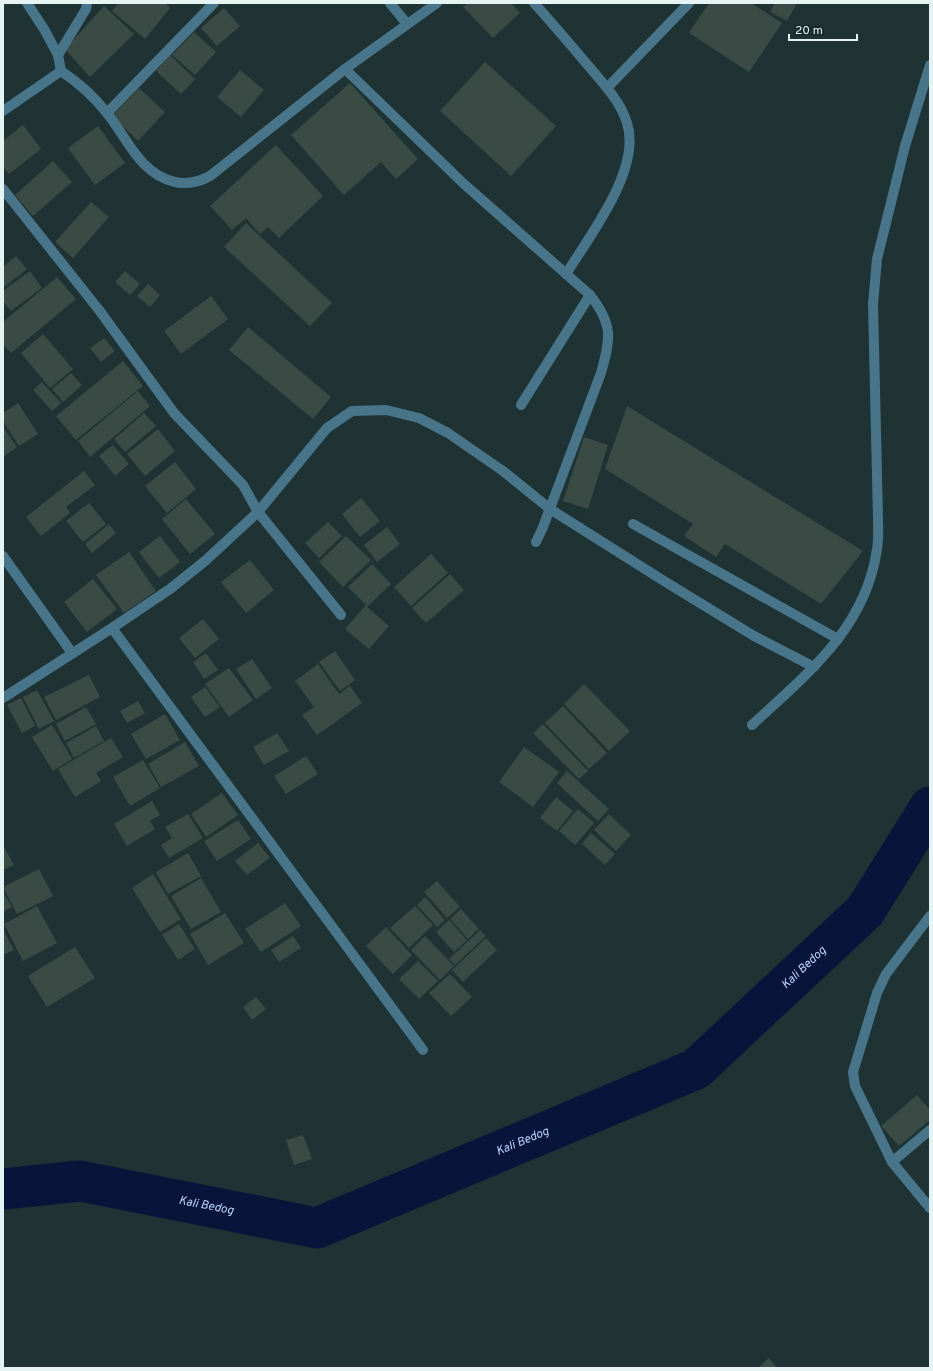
<svg xmlns="http://www.w3.org/2000/svg" width="933" height="1371" viewBox="0 0 933 1371" font-family="Overpass,sans-serif">
	<rect width="100%" height="100%" fill="#1f3334"/>
	<g fill="none" stroke-linecap="round" stroke-linejoin="round">
		<path stroke="#061539" stroke-width="41" id="s1" d="M3,1189L80,1181L317,1228L696,1069L865,911L930,807"/>
	</g>
	<g fill="#394b44">
		<path d="M119,3H165L170,8L145,39L112,11Z"/>
		<path d="M468,3H511L520,13L493,38L463,7Z"/>
		<path d="M709,3H751L782,23L749,72L689,33Z"/>
		<path d="M775,3H797L787,21L770,12Z"/>
		<path d="M104,6L134,34L90,77L65,49Z"/>
		<path d="M224,8L240,26L217,46L201,28Z"/>
		<path d="M194,32L216,52L195,75L172,55Z"/>
		<path d="M170,55L195,79L181,94L156,71Z"/>
		<path d="M485,62L556,126L511,176L440,111Z"/>
		<path d="M240,70L264,90L241,117L217,97Z"/>
		<path d="M350,83L418,159L396,179L381,162L344,195L291,135Z"/>
		<path d="M139,88L165,112L138,141L112,116Z"/>
		<path d="M23,125L41,149L9,174L3,167V141Z"/>
		<path d="M98,126L125,163L95,185L68,148Z"/>
		<path d="M276,145L323,196L279,238L268,227L260,234L246,218L232,230L210,206Z"/>
		<path d="M53,161L72,182L33,216L15,195Z"/>
		<path d="M91,202L109,217L73,258L55,242Z"/>
		<path d="M246,223L332,303L310,326L224,247Z"/>
		<path d="M16,256L27,269L3,288V267Z"/>
		<path d="M30,271L42,288L11,311L3,301V291Z"/>
		<path d="M125,271L140,284L130,295L115,282Z"/>
		<path d="M57,277L76,299L11,353L3,344V322Z"/>
		<path d="M148,284L160,295L150,307L137,296Z"/>
		<path d="M211,296L228,319L181,354L164,331Z"/>
		<path d="M248,327L331,397L313,419L229,350Z"/>
		<path d="M43,334L73,369L50,388L21,353Z"/>
		<path d="M104,338L115,351L101,362L90,348Z"/>
		<path d="M123,361L143,386L76,440L56,416Z"/>
		<path d="M71,373L82,385L63,402L52,389Z"/>
		<path d="M42,382L61,403L52,411L33,390Z"/>
		<path d="M138,391L150,406L90,457L78,441Z"/>
		<path d="M18,403L38,434L19,446L3,421V413Z"/>
		<path d="M627,406L863,551L821,604L725,544L716,557L684,536L693,524L605,469Z"/>
		<path d="M144,413L156,426L125,452L114,439Z"/>
		<path d="M3,427L17,447L3,457Z"/>
		<path d="M158,429L175,451L145,476L127,454Z"/>
		<path d="M584,437L608,445L588,509L563,501Z"/>
		<path d="M113,445L129,464L115,476L99,456Z"/>
		<path d="M175,462L196,489L167,513L145,486Z"/>
		<path d="M84,471L95,485L66,507L70,513L41,536L26,517Z"/>
		<path d="M361,498L380,521L360,537L342,514Z"/>
		<path d="M186,499L215,534L190,554L162,519Z"/>
		<path d="M89,503L106,524L83,542L66,521Z"/>
		<path d="M328,522L342,536L319,558L305,543Z"/>
		<path d="M109,524L116,533L92,553L85,544Z"/>
		<path d="M387,527L400,544L377,562L364,545Z"/>
		<path d="M160,536L180,562L159,578L139,552Z"/>
		<path d="M346,536L371,560L343,587L319,562Z"/>
		<path d="M129,552L156,591L124,613L96,575Z"/>
		<path d="M431,554L448,573L411,606L394,587Z"/>
		<path d="M250,560L274,590L246,613L221,582Z"/>
		<path d="M372,564L391,584L367,607L389,626L369,649L345,629L366,605L348,587Z"/>
		<path d="M450,574L464,590L426,623L412,608Z"/>
		<path d="M93,579L117,609L87,632L64,602Z"/>
		<path d="M203,619L219,639L195,658L179,638Z"/>
		<path d="M335,651L355,680L340,691L319,662Z"/>
		<path d="M206,653L218,670L204,679L193,662Z"/>
		<path d="M252,659L272,688L256,699L236,669Z"/>
		<path d="M318,664L339,694L350,686L362,703L317,735L302,715L314,707L295,681Z"/>
		<path d="M229,668L253,700L229,717L205,684Z"/>
		<path d="M89,675L100,697L56,720L44,697Z"/>
		<path d="M584,684L630,731L609,751L564,704Z"/>
		<path d="M205,687L220,707L205,717L191,697Z"/>
		<path d="M37,690L54,721L39,729L23,697Z"/>
		<path d="M21,698L35,726L22,733L7,705Z"/>
		<path d="M138,701L145,713L127,723L120,711Z"/>
		<path d="M563,706L607,753L589,769L545,723Z"/>
		<path d="M86,707L96,724L65,741L56,724Z"/>
		<path d="M165,714L180,740L146,759L131,734Z"/>
		<path d="M543,724L588,771L579,779L533,733Z"/>
		<path d="M52,725L72,759L53,771L32,737Z"/>
		<path d="M96,726L104,741L74,758L66,743Z"/>
		<path d="M277,733L289,751L264,765L253,747Z"/>
		<path d="M111,738L123,757L96,773L101,781L75,797L58,769Z"/>
		<path d="M185,742L199,766L161,787L148,764Z"/>
		<path d="M524,747L559,772L533,807L499,782Z"/>
		<path d="M306,756L318,774L286,794L274,776Z"/>
		<path d="M143,760L160,788L130,806L113,777Z"/>
		<path d="M567,771L609,809L598,821L557,783Z"/>
		<path d="M222,793L238,815L206,837L191,814Z"/>
		<path d="M556,797L573,811L557,831L540,818Z"/>
		<path d="M152,801L160,815L150,821L155,829L127,846L114,824Z"/>
		<path d="M578,809L594,823L575,845L559,831Z"/>
		<path d="M188,814L203,838L169,858L161,845L172,838L165,827Z"/>
		<path d="M609,814L631,835L616,851L594,830Z"/>
		<path d="M238,820L251,839L217,861L204,841Z"/>
		<path d="M591,833L615,854L605,865L582,844Z"/>
		<path d="M258,843L270,858L247,875L235,861Z"/>
		<path d="M3,845L14,865L3,870Z"/>
		<path d="M188,853L201,876L168,894L156,872Z"/>
		<path d="M39,869L53,896L17,914L3,887Z"/>
		<path d="M153,874L181,919L160,932L132,888Z"/>
		<path d="M201,878L221,912L191,929L171,896Z"/>
		<path d="M437,881L460,907L447,918L424,892Z"/>
		<path d="M3,892L12,907L3,912Z"/>
		<path d="M425,897L445,920L437,927L417,905Z"/>
		<path d="M285,903L301,926L261,952L245,929Z"/>
		<path d="M37,906L57,943L23,961L4,924Z"/>
		<path d="M415,906L433,925L409,948L390,928Z"/>
		<path d="M461,909L479,929L468,939L450,919Z"/>
		<path d="M225,913L244,943L208,965L190,934Z"/>
		<path d="M449,920L467,940L454,952L436,932Z"/>
		<path d="M179,924L195,949L178,960L162,935Z"/>
		<path d="M386,927L412,955L393,974L366,946Z"/>
		<path d="M3,929L14,950L3,955Z"/>
		<path d="M480,930L486,936L455,965L449,959Z"/>
		<path d="M293,936L301,948L279,962L271,950Z"/>
		<path d="M425,936L454,966L440,980L411,950Z"/>
		<path d="M486,938L497,950L463,982L452,970Z"/>
		<path d="M75,947L95,978L47,1007L28,976Z"/>
		<path d="M418,961L438,981L419,999L399,979Z"/>
		<path d="M450,974L472,997L451,1016L429,993Z"/>
		<path d="M256,997L266,1009L252,1020L243,1007Z"/>
		<path d="M917,1095L930,1110V1120L899,1146L881,1126Z"/>
		<path d="M303,1135L312,1159L294,1165L286,1140Z"/>
		<path d="M769,1358L777,1368H758Z"/>
	</g>
	<g fill="none" stroke-linecap="round" stroke-linejoin="round">
		<g stroke="#49758b" stroke-width="10">
			<path d="M27,3L44,29L58,55L61,71"/>
			<path d="M390,3L407,24"/>
			<path d="M534,3C552,23 569,43 586,63C601,81 620,100 627,123C642,169 589,237 566,274"/>
			<path d="M58,55L86,9L87,3"/>
			<path d="M345,69L464,184L590,295C613,324 611,338 601,373L543,527L536,542"/>
			<path d="M607,88L689,3"/>
			<path d="M3,111L61,71C79,83 92,94 106,112C127,137 139,174 175,182C188,185 199,182 210,176L345,69L437,3"/>
			<path d="M107,113L214,3"/>
			<path d="M3,189L99,310L174,413L243,485L258,512L205,561L170,589L112,628L3,698"/>
			<path d="M521,405L590,295"/>
			<path d="M633,524L838,639"/>
			<path d="M3,556L72,653"/>
			<path d="M341,615L258,512L327,428L352,411L386,410L419,418L448,433L503,471L550,509L664,581L754,636L814,667"/>
			<path d="M112,628L423,1050"/>
			<path d="M752,725C807,674 866,628 877,549C879,539 878,528 878,518L873,304L877,259L905,146L930,65"/>
			<path d="M930,916L886,974L877,993L853,1072L855,1086L892,1162L930,1208"/>
			<path d="M892,1162L930,1130"/>
		</g>
	</g>
	<g text-anchor="middle" dominant-baseline="central" stroke-width="4" stroke-linejoin="round" paint-order="stroke">
		<g font-size="12" font-style="italic" fill="#c0d5ff" stroke="#15292a">
			<text stroke="none"><textPath href="#s1" startOffset="878">Kali Bedog</textPath></text>
			<text stroke="none"><textPath href="#s1" startOffset="542">Kali Bedog</textPath></text>
			<text stroke="none"><textPath href="#s1" startOffset="206">Kali Bedog</textPath></text>
		</g>
	</g>
	<rect width="933" height="1371" fill="none" stroke="#e6f3f3" stroke-width="8"/>
	<path d="M789 34v6h68v-6" fill="none" stroke="#e6f3f3" stroke-width="2"/>
	<text x="795" y="34" font-size="12" fill="#e6f3f3" stroke="#15292a" stroke-width="3" paint-order="stroke">20 m</text>
</svg>
